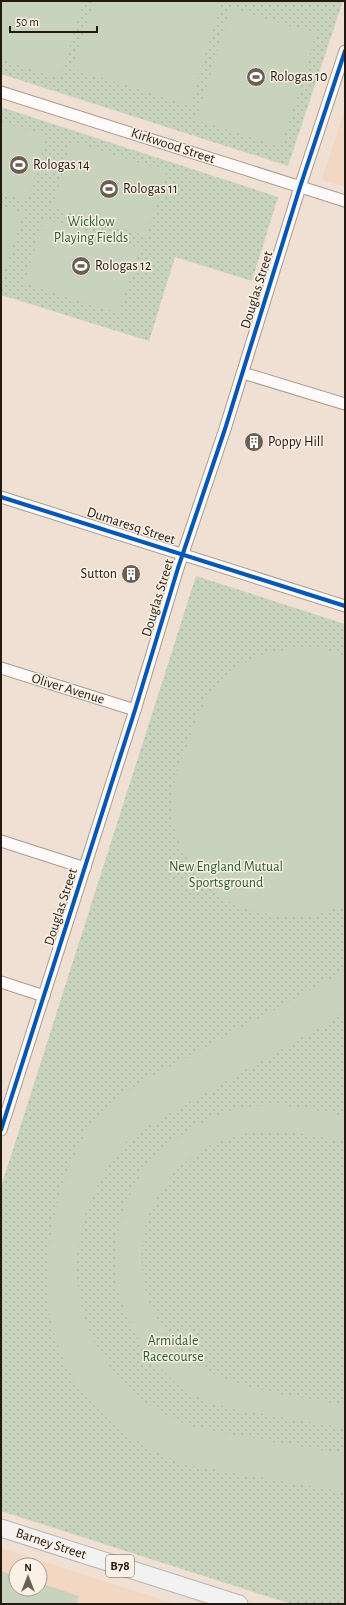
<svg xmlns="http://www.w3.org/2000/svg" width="346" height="1605" viewBox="0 0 346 1605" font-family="'Alegreya Sans',sans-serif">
	<defs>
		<pattern id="green-dots" width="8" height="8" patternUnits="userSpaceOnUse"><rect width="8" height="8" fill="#c7d3bc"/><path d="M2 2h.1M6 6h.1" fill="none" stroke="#abb5a1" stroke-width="1.8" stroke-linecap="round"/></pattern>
	</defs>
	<rect width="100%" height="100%" fill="#f0e0d4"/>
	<g fill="#f2d8c3" fill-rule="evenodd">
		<path d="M345,108V187L322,180Z"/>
		<path d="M1,1548L176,1604H1ZM16,1565H40V1589H16Z"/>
	</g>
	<g fill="url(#green-dots)">
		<path d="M1,1H343L288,166L1,74Z"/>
		<path d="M1,107L278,197L252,281L175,257L149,341L1,295Z"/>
		<path d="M196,576L345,624V1604H291L1,1511V1187Z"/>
	</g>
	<g fill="#c7d3bc">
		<path d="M1,1H84L60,78L1,60Z"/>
		<path d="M94,1H222L190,105L73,69Z"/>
		<path d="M231,8L316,34L281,147L196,120Z"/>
		<path d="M1,122L47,136L27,201L1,193Z"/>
		<path d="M72,142L167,171L146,236L52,207Z"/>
		<path d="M1,206L23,213L3,278L1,277Z"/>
		<path d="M44,219L139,248L119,313L24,283Z"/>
		<path d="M299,647C315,647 330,649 345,656V903C320,918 291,919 263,913C247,909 232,905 218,895C190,875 168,829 172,795C174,776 183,757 189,740C198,716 207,692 226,675C247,658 273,651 299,647Z"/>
		<path d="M345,971V1013L160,1119C148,1126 135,1133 125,1143C113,1156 104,1172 96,1189C55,1270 82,1365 160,1412C190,1430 219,1432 253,1438C283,1444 314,1449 345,1454V1492L188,1465C68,1422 24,1323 58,1202C67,1171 79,1137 101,1113C123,1089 169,1067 197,1052C247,1025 296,998 345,971Z"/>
		<path d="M280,1105L305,1108L345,1116V1141C303,1134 258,1124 217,1142C126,1184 116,1304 195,1363C232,1390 300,1397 345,1405V1428C321,1424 297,1420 274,1416C242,1411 210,1407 182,1388C162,1373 146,1353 134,1331C125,1312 116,1289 115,1268C114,1231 127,1189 151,1161C164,1146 182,1134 199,1125C214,1117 230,1110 247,1107C258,1105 269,1105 280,1105Z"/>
		<path d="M1,1571L16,1576V1589H40V1583L79,1596L76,1604H1Z"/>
	</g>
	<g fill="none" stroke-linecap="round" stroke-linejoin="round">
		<defs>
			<g id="street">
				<path d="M1,92L345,201"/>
				<path d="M243,373L345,404"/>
				<path d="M1,497L345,606"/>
				<path d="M1,668L135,710"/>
				<path d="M1,841L85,868"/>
				<path d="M1,982L44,996"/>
				<path d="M1,1130L135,710L178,568L225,429L300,187L345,51"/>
			</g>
			<path id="primary" d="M1,1528L239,1604"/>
		</defs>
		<use href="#street" stroke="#a79b92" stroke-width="13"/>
		<use href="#primary" stroke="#b9b6b4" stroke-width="19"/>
		<use href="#street" stroke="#fdfaf9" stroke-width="11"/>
		<use href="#primary" stroke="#f2f2f2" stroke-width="17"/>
		<defs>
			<g id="cycleway">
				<path d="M1,497L345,606"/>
				<path d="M1,1130L135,710L178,568L225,429L300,187L345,51"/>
			</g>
		</defs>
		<use href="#cycleway" stroke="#fbf0e6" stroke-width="6"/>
		<use href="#cycleway" stroke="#0057b8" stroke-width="4"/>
	</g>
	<defs>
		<symbol id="stadium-disc" viewBox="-11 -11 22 22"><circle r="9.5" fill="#6b5f55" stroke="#fbf0e6"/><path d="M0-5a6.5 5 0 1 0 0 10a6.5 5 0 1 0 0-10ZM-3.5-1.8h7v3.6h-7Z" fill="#fff"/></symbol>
		<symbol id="building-disc" viewBox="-11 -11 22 22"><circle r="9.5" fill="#6b5f55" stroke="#fbf0e6"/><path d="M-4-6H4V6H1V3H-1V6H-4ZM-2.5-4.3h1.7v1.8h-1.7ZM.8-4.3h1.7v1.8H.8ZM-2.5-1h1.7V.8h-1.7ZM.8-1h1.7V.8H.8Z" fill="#fff"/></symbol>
	</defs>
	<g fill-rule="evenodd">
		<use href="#stadium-disc" x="245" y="66" width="22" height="22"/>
		<use href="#stadium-disc" x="8" y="154" width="22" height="22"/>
		<use href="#stadium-disc" x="98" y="178" width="22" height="22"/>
		<use href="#stadium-disc" x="70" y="255" width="22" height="22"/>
		<use href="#building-disc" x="243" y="431" width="22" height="22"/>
		<use href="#building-disc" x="120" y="563" width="22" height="22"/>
	</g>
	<g text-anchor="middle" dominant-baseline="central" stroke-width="3" stroke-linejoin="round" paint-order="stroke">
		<rect fill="#fbf0e6" stroke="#645a51" stroke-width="1" x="106" y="1555" width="28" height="22" rx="3"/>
		<g font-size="13" font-weight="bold" fill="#231911">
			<text x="120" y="1566">B78</text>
		</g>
		<g font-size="14" fill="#231911" stroke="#fbf0e6" text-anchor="start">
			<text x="270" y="77">Rologas 10</text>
			<text x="33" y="165">Rologas 14</text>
			<text x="123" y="189">Rologas 11</text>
			<text x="95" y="266">Rologas 12</text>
			<text x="268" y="442">Poppy Hill</text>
			<text x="117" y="574" text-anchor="end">Sutton</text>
		</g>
		<g font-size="14" fill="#231911" stroke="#fbf0e6">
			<text transform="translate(173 146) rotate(18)">Kirkwood Street</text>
			<text transform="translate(257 290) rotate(-73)">Douglas Street</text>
			<text transform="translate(131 526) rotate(18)">Dumaresq Street</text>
			<text transform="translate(158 598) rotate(-73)">Douglas Street</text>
			<text transform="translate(68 689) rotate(17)">Oliver Avenue</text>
			<text transform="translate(61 907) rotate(-72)">Douglas Street</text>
			<text transform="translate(51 1544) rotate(18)">Barney Street</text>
		</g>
		<g font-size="14" fill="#275e33" stroke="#fbf0e6">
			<text x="91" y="222">Wicklow<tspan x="91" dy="16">Playing Fields</tspan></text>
			<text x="226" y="867">New England Mutual<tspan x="226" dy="16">Sportsground</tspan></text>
			<text x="173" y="1341">Armidale<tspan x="173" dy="16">Racecourse</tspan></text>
		</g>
	</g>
	<rect width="346" height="1605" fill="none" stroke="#231911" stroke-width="4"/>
	<g transform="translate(28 1577)"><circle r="19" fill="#fbf0e6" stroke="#a59a91"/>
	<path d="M0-3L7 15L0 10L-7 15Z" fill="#6b5f55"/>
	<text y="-6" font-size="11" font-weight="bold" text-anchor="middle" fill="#231911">N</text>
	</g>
	<path d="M10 26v6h87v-6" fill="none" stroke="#231911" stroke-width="2"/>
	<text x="16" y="26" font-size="12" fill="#231911" stroke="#fbf0e6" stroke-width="3" paint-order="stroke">50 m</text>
</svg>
